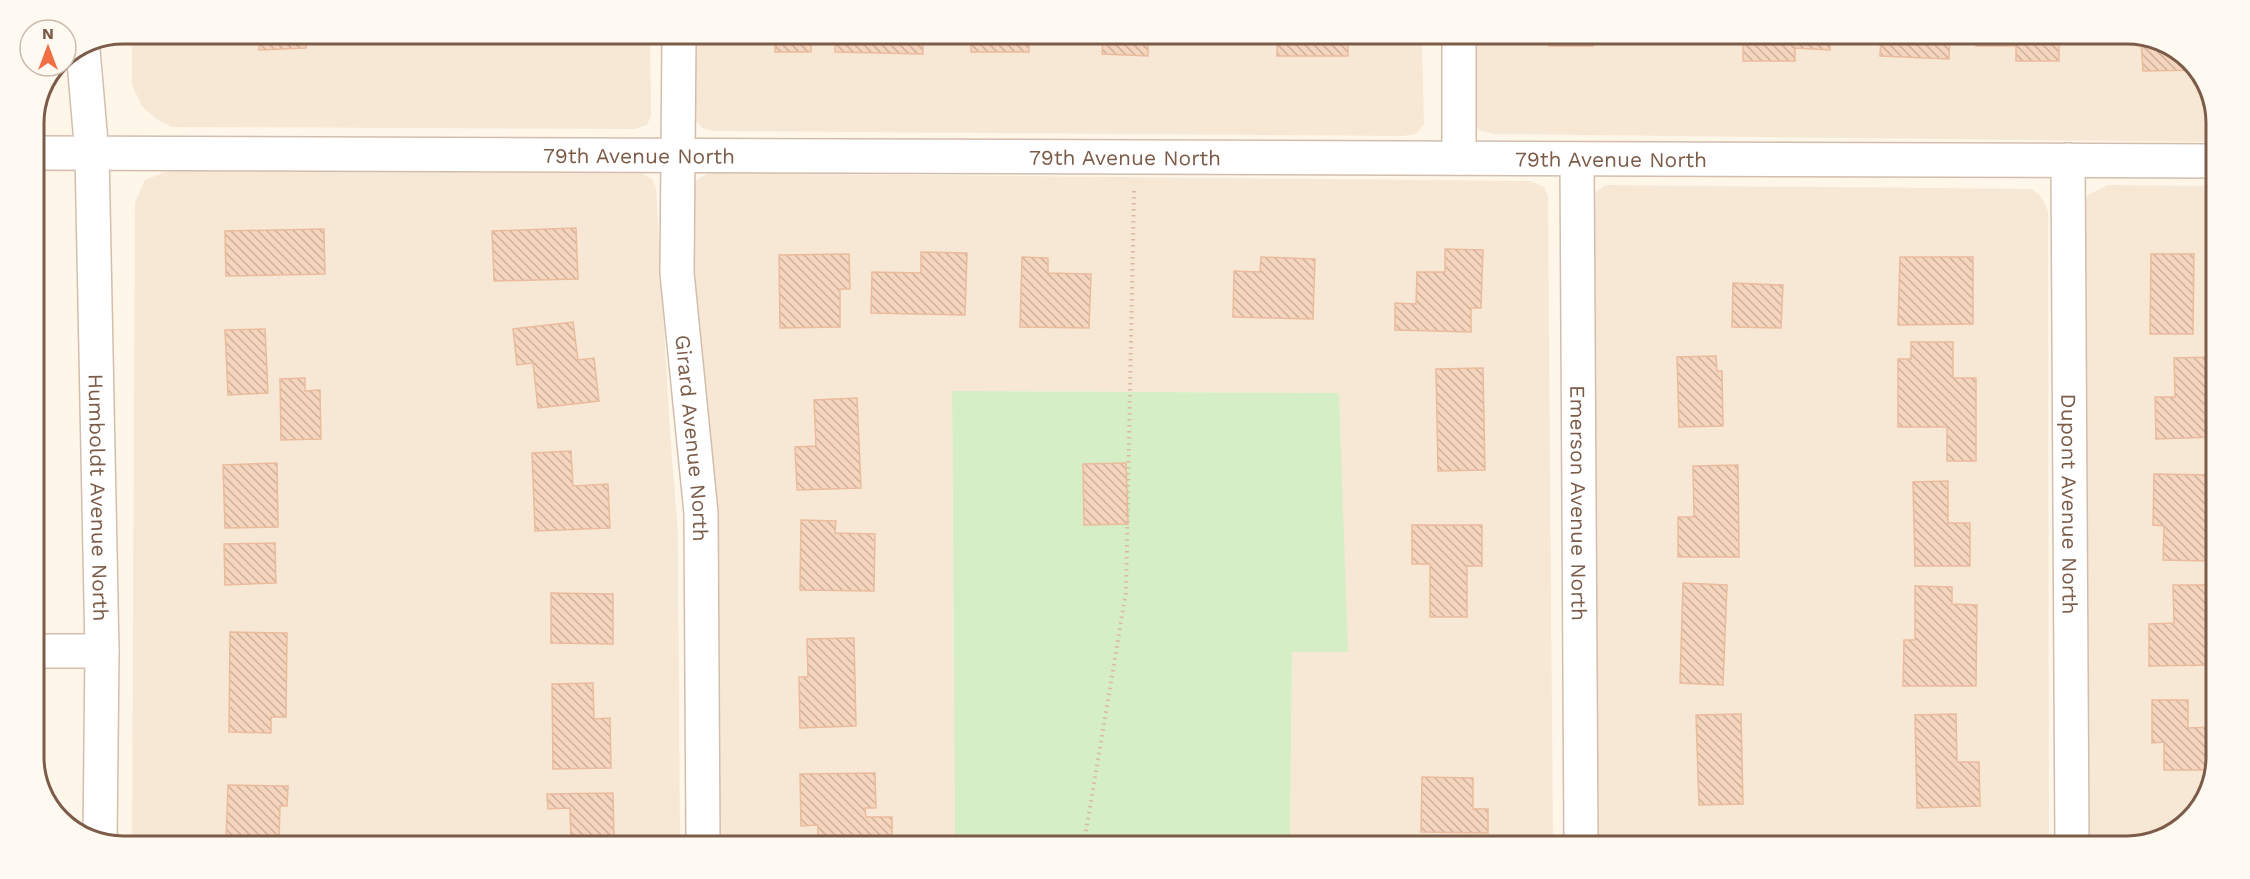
<svg xmlns="http://www.w3.org/2000/svg" width="2250" height="879" viewBox="0 0 2250 879" font-family="'Work Sans',sans-serif">
	<defs>
		<pattern id="building-back-hatch" width="6" height="6" patternUnits="userSpaceOnUse" patternTransform="scale(1.5)"><rect width="6" height="6" fill="#f6d5be"/><path d="M-1 5l2 2M0 0l6 6M5-1l2 2" fill="none" stroke="#ccb09c"/></pattern>
	</defs>
	<rect width="100%" height="100%" fill="#fef6e9"/>
	<g fill="#f7e8d6">
		<path d="M132,33L650,34L651,116L647,125L635,129L172,127L156,119L142,106L132,85Z"/>
		<path d="M690,34L1422,36L1424,124L1416,134L1403,136L713,131L702,128L689,112Z"/>
		<path d="M1472,36L2156,38L2199,68L2217,116V142L1493,134L1479,130L1473,119Z"/>
		<path d="M170,170H637L652,179L656,188L670,432L678,533L680,843L132,841L135,203L145,180Z"/>
		<path d="M708,173L1530,181L1544,187L1548,197L1553,845L1290,844L1292,651L1347,652L1339,393L952,391L955,843H709L691,197L695,181Z"/>
		<path d="M1605,185L2032,189L2041,197L2048,211L2049,846L1599,845L1593,201L1596,192Z"/>
		<path d="M2107,185L2216,186L2212,785L2182,828L2128,846H2087L2083,205L2088,195Z"/>
	</g>
	<path fill="#d5eec5" d="M952,391L1339,393L1348,652H1292L1290,844L955,843Z"/>
	<g fill="url(#building-back-hatch)" stroke="#ebbb9d" stroke-width="1.5">
		<path d="M215,33H306V48L259,50V33L215,36Z"/>
		<path d="M365,34H434V44L365,42Z"/>
		<path d="M475,34H579V36H538V40L475,42Z"/>
		<rect x="775" y="35" width="36" height="17"/>
		<path d="M835,35H923V54L835,52Z"/>
		<rect x="971" y="35" width="58" height="17"/>
		<path d="M1103,35H1148V56L1102,54Z"/>
		<rect x="1277" y="36" width="71" height="20"/>
		<path d="M1549,36L1594,37L1593,46H1549Z"/>
		<path d="M1743,37H1830V50L1795,48V61H1743Z"/>
		<path d="M1881,37H1950L1949,59L1880,56Z"/>
		<path d="M1976,37L2059,38V61H2016V46H1976Z"/>
		<path d="M2141,38H2156L2199,70L2143,71Z"/>
		<path d="M576,228L578,279L494,281L492,231Z"/>
		<path d="M324,229L325,274L226,276L225,231Z"/>
		<path d="M1445,249L1483,250L1481,308H1471V332L1395,330V303L1416,304L1417,272H1445Z"/>
		<path d="M921,252L967,253L965,315L871,313L872,272L921,273Z"/>
		<path d="M849,254L850,289H840V327L780,328L779,255Z"/>
		<path d="M2151,254H2194L2193,334H2150Z"/>
		<path d="M1022,257L1048,258V273L1091,274L1089,328L1020,327Z"/>
		<path d="M1261,257L1315,259L1313,319L1233,317L1234,271L1260,272Z"/>
		<path d="M1900,257H1973V324L1898,325Z"/>
		<path d="M1733,283L1783,285L1781,328L1732,327Z"/>
		<path d="M573,322L578,360L594,358L599,401L538,408L533,363L517,365L513,329Z"/>
		<path d="M265,329L268,393L228,395L225,330Z"/>
		<path d="M1911,342H1953V378H1976V461H1947V427H1898V359H1911Z"/>
		<path d="M1716,356L1717,371H1722L1723,426L1679,427L1677,357Z"/>
		<path d="M2213,357L2215,437L2156,439L2155,397H2175L2174,358Z"/>
		<path d="M1483,368L1485,470L1438,471L1436,369Z"/>
		<path d="M305,378V391L320,390L321,439L281,440L280,379Z"/>
		<path d="M857,398L861,488L797,490L795,447L816,446L814,400Z"/>
		<path d="M571,451L573,486L608,484L610,528L535,531L532,453Z"/>
		<path d="M277,463L278,527L225,528L223,465Z"/>
		<path d="M1126,463L1128,524L1084,525L1083,464Z"/>
		<path d="M1738,465L1739,557H1678V517H1694L1693,466Z"/>
		<path d="M2154,474L2211,475L2209,561L2163,560L2164,526L2153,525Z"/>
		<path d="M1948,481V523H1970V566H1915L1913,482Z"/>
		<path d="M801,520L836,521L835,533L875,534L874,591L800,590Z"/>
		<path d="M1412,525H1482V566H1467V617H1430V564H1412Z"/>
		<path d="M275,543L276,583L225,585L224,544Z"/>
		<path d="M1683,583L1727,585L1723,685L1680,683Z"/>
		<path d="M2173,585H2214L2213,665L2149,666V624L2174,623Z"/>
		<path d="M1915,586L1952,587V604L1977,605L1976,686H1903L1904,640H1915Z"/>
		<path d="M551,593L613,594V644L551,643Z"/>
		<path d="M230,632L287,633L286,717H271V733L229,732Z"/>
		<path d="M854,638L856,726L800,728L799,677H808L807,639Z"/>
		<path d="M593,683L594,719L610,718L611,768L553,769L552,684Z"/>
		<path d="M2152,700H2188V728L2213,727L2212,770H2164V742L2152,743Z"/>
		<path d="M1741,714L1743,804L1699,805L1696,715Z"/>
		<path d="M1956,714L1957,762H1979L1980,806L1917,808L1915,715Z"/>
		<path d="M875,773L876,808H865L866,817H892V843H818V825L801,826L800,774Z"/>
		<path d="M1422,777L1473,778V809H1488V833L1421,832Z"/>
		<path d="M228,785L288,786L287,806H280L279,842L226,841Z"/>
		<path d="M613,793L614,842H571L570,808L548,809L547,794Z"/>
		<path d="M1747,836V845H1699L1698,838Z"/>
	</g>
	<g fill="none" stroke-linecap="round" stroke-linejoin="round">
		<defs>
			<g id="minor">
				<path id="s1" d="M679,34L677,273L701,513L703,843"/>
				<path d="M1459,36V158"/>
				<path id="s2" d="M83,50L92,154L102,651L100,841"/>
				<path id="s3" d="M33,153L2216,161"/>
				<path id="s4" d="M1577,159L1581,845"/>
				<path id="s5" d="M2068,160L2072,846"/>
				<path d="M33,651H102"/>
			</g>
		</defs>
		<use href="#minor" stroke="#d3bead" stroke-width="36"/>
		<path stroke="#dcb8a0" stroke-width="4" stroke-dasharray="1.5 4.5" stroke-linecap="butt" d="M1084,843L1126,592L1134,191"/>
		<use href="#minor" stroke="#fff" stroke-width="33"/>
	</g>
	<g text-anchor="middle" dominant-baseline="central" stroke-width="4.5" stroke-linejoin="round" paint-order="stroke">
		<g font-size="21" fill="#7c5c49" stroke="#fffaf1">
			<text stroke="none"><textPath href="#s3" startOffset="606">79th Avenue North</textPath></text>
			<text stroke="none"><textPath href="#s3" startOffset="1092">79th Avenue North</textPath></text>
			<text stroke="none"><textPath href="#s3" startOffset="1578">79th Avenue North</textPath></text>
			<text stroke="none"><textPath href="#s1" startOffset="405">Girard Avenue North</textPath></text>
			<text stroke="none"><textPath href="#s2" startOffset="448">Humboldt Avenue North</textPath></text>
			<text stroke="none"><textPath href="#s4" startOffset="344">Emerson Avenue North</textPath></text>
			<text stroke="none"><textPath href="#s5" startOffset="344">Dupont Avenue North</textPath></text>
		</g>
	</g>
	<path d="M0 0H2250V879H0ZM123 44H2127A79 79 0 0 1 2206 123V757A79 79 0 0 1 2127 836H123A79 79 0 0 1 44 757V123A79 79 0 0 1 123 44Z" fill="#fffaf1" fill-rule="evenodd"/>
	<path fill="none" stroke="#7c5c49" stroke-width="3" d="M123 44H2127A79 79 0 0 1 2206 123V757A79 79 0 0 1 2127 836H123A79 79 0 0 1 44 757V123A79 79 0 0 1 123 44Z"/>
	<g transform="translate(48 48)"><circle r="28" fill="#fffaf1" stroke="#cbbbae" stroke-width="1.5"/>
	<path d="M0-4.5L10 22L0 15L-10 22Z" fill="#f26d44"/>
	<text y="-9" font-size="16" font-weight="bold" text-anchor="middle" fill="#7c5c49">N</text>
	</g>
</svg>
